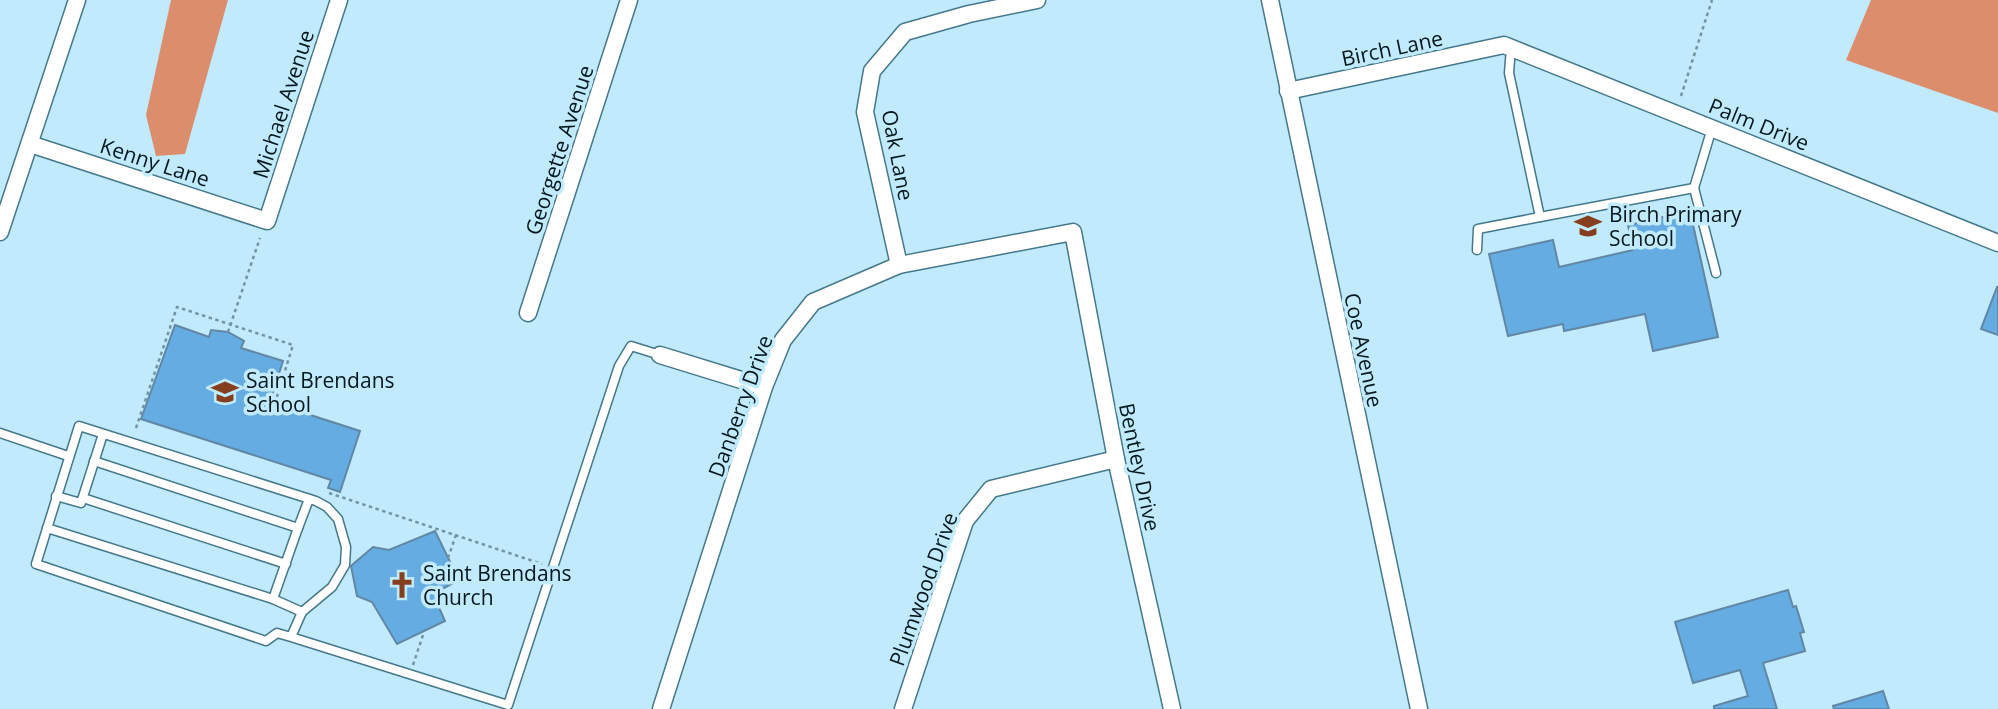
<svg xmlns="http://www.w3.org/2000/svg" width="1998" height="709" viewBox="0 0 1998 709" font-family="'Open Sans',sans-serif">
	<rect width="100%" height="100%" fill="#c1ebfc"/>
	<g fill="#dc8d6c">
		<path d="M171,0H228L185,154L156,156L146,115Z"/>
		<path d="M1871,0H1998V113L1846,60Z"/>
	</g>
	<g fill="#64ace2" stroke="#6287a5" stroke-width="2">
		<path d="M1690,211L1718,337L1653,351L1645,314L1564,331L1563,324L1508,336L1489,254L1553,240L1559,267L1633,250L1628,225Z"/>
		<path d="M1997,287H1998V335L1981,329Z"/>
		<path d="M175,325L209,337L211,330L228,332L244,341L241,348L283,361L270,402L360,431L340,492L328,488L331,480L141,419Z"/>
		<path d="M435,531L459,580L442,589L437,603L445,621L397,644L372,602L357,596L351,566L373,547L389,550Z"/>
		<path d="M1788,590L1793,607L1796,606L1804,632L1800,633L1805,651L1763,663L1777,709H1714V706L1748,696L1740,670L1693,683L1675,622Z"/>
		<path d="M1883,691L1889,709H1834L1833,706Z"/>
	</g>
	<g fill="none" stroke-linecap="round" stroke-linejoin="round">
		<defs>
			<g id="lane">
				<path d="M1712,128L1694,188L1716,273"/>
				<path d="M1540,217L1694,188"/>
				<path d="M1477,250L1478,229L1540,217L1509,73L1511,48"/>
				<path d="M0,433L68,456"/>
				<path d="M94,461L298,528L273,599L302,612"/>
				<path d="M56,496L81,503L103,434"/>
				<path d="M83,498L286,564"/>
				<path d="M47,528L273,599"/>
				<path d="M298,528L309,499"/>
				<path d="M291,637L277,633L266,641L36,564L79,426L316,501L327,507L338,519L346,547L345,565L332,587L302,612L291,637L508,705L619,366L631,346L660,355"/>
			</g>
			<g id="street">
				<path d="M1270,0L1419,709"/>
				<path d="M1288,91L1504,45L1998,243"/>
				<path d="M30,144L267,221L339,0"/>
				<path d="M0,232L77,0"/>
				<path d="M899,265L865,112L872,71L905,32L969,14L1037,0"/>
				<path d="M528,313L629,0"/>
				<path d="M660,355L764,387"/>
				<path d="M661,709L764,387L783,340L813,302L899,265L1073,232L1116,459L1172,709"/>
				<path d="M903,709L965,521L991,489L1116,459"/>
			</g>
		</defs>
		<use href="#lane" stroke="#45788a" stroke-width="11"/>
		<use href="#street" stroke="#45788a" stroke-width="19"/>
		<g stroke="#7394a1" stroke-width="2.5" stroke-dasharray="3.5 3.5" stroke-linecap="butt">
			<path d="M1681,96L1712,0"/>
			<path d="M228,332L260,238"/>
			<path d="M136,428L177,307L293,345L275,403"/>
			<path d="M329,493L542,564"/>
			<path d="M448,558L456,535"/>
			<path d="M413,665L424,632"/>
		</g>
		<use href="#lane" stroke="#fff" stroke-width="8"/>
		<use href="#street" stroke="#fff" stroke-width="16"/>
	</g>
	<defs>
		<symbol id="school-bare" viewBox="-9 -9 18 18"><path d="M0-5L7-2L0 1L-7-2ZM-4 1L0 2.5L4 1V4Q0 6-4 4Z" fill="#853e1e" stroke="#c1ebfc" stroke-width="2.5" paint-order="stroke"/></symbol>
		<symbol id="church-bare" viewBox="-9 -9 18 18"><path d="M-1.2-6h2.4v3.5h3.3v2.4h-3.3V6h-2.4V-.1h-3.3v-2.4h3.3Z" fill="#853e1e" stroke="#c1ebfc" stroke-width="2.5" paint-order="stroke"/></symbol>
	</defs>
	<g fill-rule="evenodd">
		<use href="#school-bare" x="1569" y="207" width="38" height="38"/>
		<use href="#school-bare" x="206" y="373" width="38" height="38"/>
		<use href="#church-bare" x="383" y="566" width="38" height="38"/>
	</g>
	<g text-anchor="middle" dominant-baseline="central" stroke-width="7" stroke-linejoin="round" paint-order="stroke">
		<g font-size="21" fill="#03171e" stroke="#c1ebfc">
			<text transform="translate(1392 48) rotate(-12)">Birch Lane</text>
			<text transform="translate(283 104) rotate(-72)">Michael Avenue</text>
			<text transform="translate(1759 124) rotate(22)">Palm Drive</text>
			<text transform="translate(559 150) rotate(-72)">Georgette Avenue</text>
			<text transform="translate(898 155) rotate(79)">Oak Lane</text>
			<text transform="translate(155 162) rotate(18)">Kenny Lane</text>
			<text transform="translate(1364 350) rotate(78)">Coe Avenue</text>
			<text transform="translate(740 406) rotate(-70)">Danberry Drive</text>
			<text transform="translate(1140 467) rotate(78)">Bentley Drive</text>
			<text transform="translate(923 589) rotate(-70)">Plumwood Drive</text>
		</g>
		<g font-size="21" fill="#03171e" stroke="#c1ebfc" text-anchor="start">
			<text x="1609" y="214">Birch Primary<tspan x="1609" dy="24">School</tspan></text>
			<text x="246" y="380">Saint Brendans<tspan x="246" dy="24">School</tspan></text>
			<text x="423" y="573">Saint Brendans<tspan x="423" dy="24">Church</tspan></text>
		</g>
	</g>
</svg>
